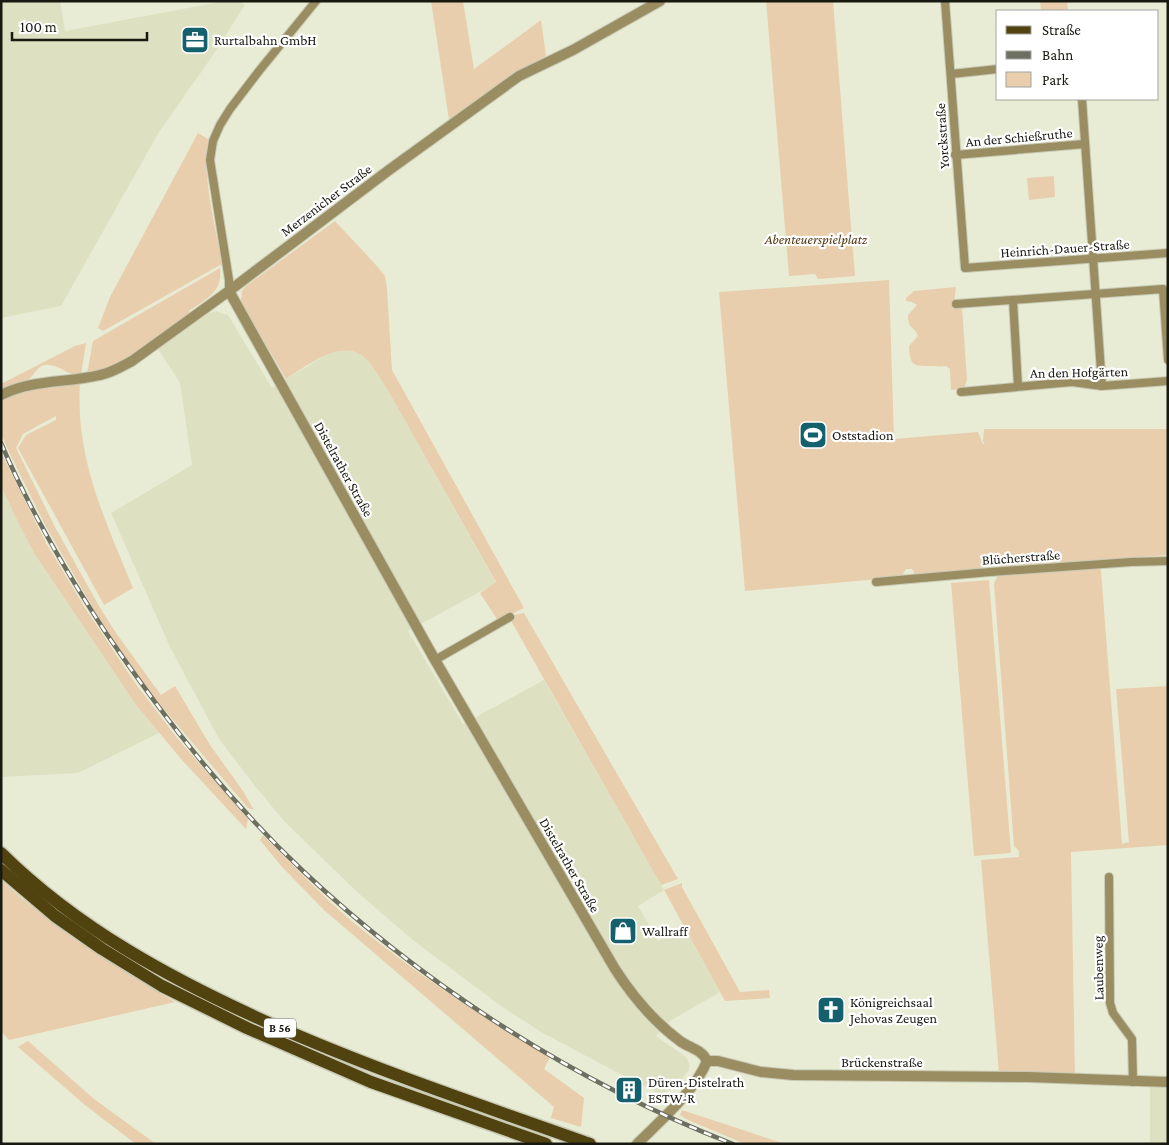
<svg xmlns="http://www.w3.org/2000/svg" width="1169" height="1145" viewBox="0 0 1169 1145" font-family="'Crimson Pro',serif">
	<rect width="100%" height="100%" fill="#e9ecd4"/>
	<g fill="#dde1c2">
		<path d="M1,1H60L65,31L225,1H239L245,5L213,55L159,132L61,306L1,318Z"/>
		<path d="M216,311L228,315L272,388L329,353L344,350L356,352L366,358L387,389L496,583L408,631L463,724L544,680L664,890L638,906L658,941L684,927L720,992L670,1021L656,1036L686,1057L689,1063V1070L677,1085L662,1095L618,1073L541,1032L501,1006L414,941L357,892L284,821L255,786L219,739L170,647L111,513L192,465L180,383L158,349L192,323L209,313Z"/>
		<path d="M1,486L17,520L34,553L136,705L159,733L78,773L1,777Z"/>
		<path d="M1150,1087L1168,1088V1144H1150Z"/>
	</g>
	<g fill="#e8cead">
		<path d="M431,1H463L474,69L541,20L546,56L514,74L449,120Z"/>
		<path d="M766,1H833L855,276L818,279L815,274L789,276Z"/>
		<path d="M1040,1H1067L1068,11H1041Z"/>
		<path d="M198,133L208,139C202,180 215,223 222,264L103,331L98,328L110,297Z"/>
		<path d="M1054,176L1055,197L1029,200L1027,178Z"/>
		<path d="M335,221L376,265L385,276L387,289L392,370L524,608L498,621L480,593L496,582L387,389C380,379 374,368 367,360C344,335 307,366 286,379L241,302L242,291L246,286Z"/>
		<path d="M220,268C223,292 207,298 189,311L191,313C159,336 127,367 87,374L93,341Z"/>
		<path d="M889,280L894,439L978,432L983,444L985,443L983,442L984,429H1168V555L1001,567C991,564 987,562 979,571L916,576L912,569H906L901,577L745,591L719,292Z"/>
		<path d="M956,287L954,303L962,307L967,380L964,389L951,390L950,369L946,366C941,367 936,366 930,366C913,366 910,366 909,346L918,336C914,325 908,330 908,315L917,305L912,302L906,301V298L914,291Z"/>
		<path d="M86,343L81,375C69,376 62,367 50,365C38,363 36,374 28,380C20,385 9,385 1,389V384L75,346Z"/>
		<path d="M80,383C75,458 105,520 133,588L104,605L18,448L26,435L56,420V416L23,434L16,448L55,527L99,606L116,633L161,695L175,686L210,745L243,791L254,810L248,808L157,701L125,659L97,615L45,525L9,452L1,434V401L21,391Z"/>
		<path d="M1,452L46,543L85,608L135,683L177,738L248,819L246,829L182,760L136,705L34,553L17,520L1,486Z"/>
		<path d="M1099,567L1101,571L1122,844L1129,842L1116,689L1168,686V845L1071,852L1075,1076L999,1073L981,860L1019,857V851L1014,846L994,584L998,575Z"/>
		<path d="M989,580L1011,853L974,856L951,583Z"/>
		<path d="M524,613L678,879L661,885L510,619L514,615Z"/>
		<path d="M263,835C296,868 328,903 365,932C423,978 486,1020 550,1057L544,1069L584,1098L581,1127L551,1118L554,1107L324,910L282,867L260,840Z"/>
		<path d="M1,880C54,929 114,966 175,1002L9,1040L1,1031Z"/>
		<path d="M682,883V887L740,992L769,990L770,998L725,1001L664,890Z"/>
		<path d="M28,1041L94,1099L156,1144H136L85,1105L18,1047Z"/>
		<path d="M682,1110L785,1144H745L688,1120L680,1115Z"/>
	</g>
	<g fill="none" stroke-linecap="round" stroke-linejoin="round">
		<defs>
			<g id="minor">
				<path d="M945,1L965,268L1168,253"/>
				<path d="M951,74L998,69"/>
				<path d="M1082,99L1102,386"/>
				<path d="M955,155L1085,144"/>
				<path d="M229,291V280L210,160L213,141L220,125L230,109L259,71L316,1"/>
				<path d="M1013,300L1018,386"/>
				<path d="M956,304L1163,289L1168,360"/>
				<path d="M961,392L1072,382L1102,386L1168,381"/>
				<path d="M876,582L990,572L1131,562L1168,561"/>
				<path d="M435,660L510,617"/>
				<path d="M1109,877L1110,1003L1113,1013L1132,1039L1133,1082"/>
			</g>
			<g id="tertiary">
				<path d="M229,291L435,660L615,969C633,997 653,1021 680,1041C689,1048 702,1049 707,1061"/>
				<path d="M1,395C33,379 67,383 100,375C111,373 121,367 132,361L229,291L389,170L519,76L573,50L660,1"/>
				<path d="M707,1061H718L761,1072L793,1075L1028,1077L1168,1082"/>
				<path d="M637,1144C659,1122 696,1090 707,1061"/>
			</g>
			<g id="primary">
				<path d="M1,853C78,929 173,980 271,1024C375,1070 483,1106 590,1144"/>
				<path d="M1,870L55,916L102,949L162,986L247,1028L371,1082L546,1144"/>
			</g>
		</defs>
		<use href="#minor" stroke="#c8cab5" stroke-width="10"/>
		<use href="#tertiary" stroke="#c8cab5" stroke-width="12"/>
		<use href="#primary" stroke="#c8cab5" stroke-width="15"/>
		<use href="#minor" stroke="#9a8d62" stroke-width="8"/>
		<use href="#tertiary" stroke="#9a8d62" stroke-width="10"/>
		<use href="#primary" stroke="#51430f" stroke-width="12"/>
		<defs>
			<path id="rail" d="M1,443C29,509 65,570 104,630C162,716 228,800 303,871C425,986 576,1083 733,1144"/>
		</defs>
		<use href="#rail" stroke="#6d6f60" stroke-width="4.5"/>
		<use href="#rail" stroke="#fff" stroke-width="2.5" stroke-dasharray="8" stroke-linecap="butt"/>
	</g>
	<defs>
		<symbol id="office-square" viewBox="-11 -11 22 22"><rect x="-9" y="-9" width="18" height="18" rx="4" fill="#15606d" stroke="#fff"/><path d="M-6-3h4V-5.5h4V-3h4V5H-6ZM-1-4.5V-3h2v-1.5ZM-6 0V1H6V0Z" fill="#fff"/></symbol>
		<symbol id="stadium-square" viewBox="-11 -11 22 22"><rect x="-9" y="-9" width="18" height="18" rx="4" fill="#15606d" stroke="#fff"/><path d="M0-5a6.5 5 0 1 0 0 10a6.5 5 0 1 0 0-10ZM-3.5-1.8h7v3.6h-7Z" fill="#fff"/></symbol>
		<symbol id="shop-square" viewBox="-11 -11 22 22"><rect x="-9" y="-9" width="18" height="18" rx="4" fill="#15606d" stroke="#fff"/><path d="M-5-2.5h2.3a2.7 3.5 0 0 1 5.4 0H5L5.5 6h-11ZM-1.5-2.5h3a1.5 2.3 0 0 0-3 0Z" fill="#fff"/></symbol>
		<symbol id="church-square" viewBox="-11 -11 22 22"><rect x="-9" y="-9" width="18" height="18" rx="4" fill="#15606d" stroke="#fff"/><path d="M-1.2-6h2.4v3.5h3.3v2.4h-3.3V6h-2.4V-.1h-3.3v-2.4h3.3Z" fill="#fff"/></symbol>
		<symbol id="building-square" viewBox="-11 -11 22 22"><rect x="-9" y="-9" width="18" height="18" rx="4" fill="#15606d" stroke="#fff"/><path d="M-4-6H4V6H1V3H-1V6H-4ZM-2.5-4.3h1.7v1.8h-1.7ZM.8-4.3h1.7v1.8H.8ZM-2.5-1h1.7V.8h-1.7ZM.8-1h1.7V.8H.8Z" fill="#fff"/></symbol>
	</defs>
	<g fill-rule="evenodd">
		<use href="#office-square" x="179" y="24" width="32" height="32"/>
		<use href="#stadium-square" x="797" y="419" width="32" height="32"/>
		<use href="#shop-square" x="607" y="915" width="32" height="32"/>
		<use href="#church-square" x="815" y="994" width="32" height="32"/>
		<use href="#building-square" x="613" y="1074" width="32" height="32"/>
	</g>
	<g text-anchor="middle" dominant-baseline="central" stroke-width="4.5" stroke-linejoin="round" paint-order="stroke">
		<rect fill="#fff" stroke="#5d5e58" stroke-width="1" x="264" y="1018.5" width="32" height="19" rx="4"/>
		<g font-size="12" font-weight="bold" fill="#181910">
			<text x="280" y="1028">B 56</text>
		</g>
		<g font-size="14" fill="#181910" stroke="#fff" text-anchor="start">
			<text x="214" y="40">Rurtalbahn GmbH</text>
			<text x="832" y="435">Oststadion</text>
			<text x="642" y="931">Wallraff</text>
			<text x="850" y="1002">Königreichsaal<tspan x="850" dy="16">Jehovas Zeugen</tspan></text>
			<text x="648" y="1082">Düren-Distelrath<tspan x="648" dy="16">ESTW-R</tspan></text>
		</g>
		<g font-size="14" fill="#181910" stroke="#fff">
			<text transform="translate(942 136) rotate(-94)">Yorckstraße</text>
			<text transform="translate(1019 137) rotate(-5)">An der Schießruthe</text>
			<text transform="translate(326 200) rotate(-37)">Merzenicher Straße</text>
			<text transform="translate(1065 248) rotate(-4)">Heinrich-Dauer-Straße</text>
			<text transform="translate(1079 372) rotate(-1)">An den Hofgärten</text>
			<text transform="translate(344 469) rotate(61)">Distelrather Straße</text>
			<text transform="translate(1021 557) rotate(-4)">Blücherstraße</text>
			<text transform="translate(570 865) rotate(60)">Distelrather Straße</text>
			<text transform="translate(1098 968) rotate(-91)">Laubenweg</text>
			<text x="882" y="1062">Brückenstraße</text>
		</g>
		<g font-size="14" font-style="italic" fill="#523811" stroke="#fff">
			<text x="816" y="239">Abenteuerspielplatz</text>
		</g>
	</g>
	<rect width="1169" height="1145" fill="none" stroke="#181910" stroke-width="5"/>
	<rect x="996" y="10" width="162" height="90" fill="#ffffff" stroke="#a3a39f"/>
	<rect x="1006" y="26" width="25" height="8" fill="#51430f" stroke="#a3a39f"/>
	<text x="1042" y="35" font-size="15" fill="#181910">Straße</text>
	<rect x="1006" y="51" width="25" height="8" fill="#6d6f60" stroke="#a3a39f"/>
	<text x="1042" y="60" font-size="15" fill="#181910">Bahn</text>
	<rect x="1006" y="72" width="25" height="15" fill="#e8cead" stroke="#a3a39f"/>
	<text x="1042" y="85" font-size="15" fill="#181910">Park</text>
	<path d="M12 32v8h135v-8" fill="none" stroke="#181910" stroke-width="2.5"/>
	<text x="20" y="32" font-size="15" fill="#181910" stroke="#ffffff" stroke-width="4" paint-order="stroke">100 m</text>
</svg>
